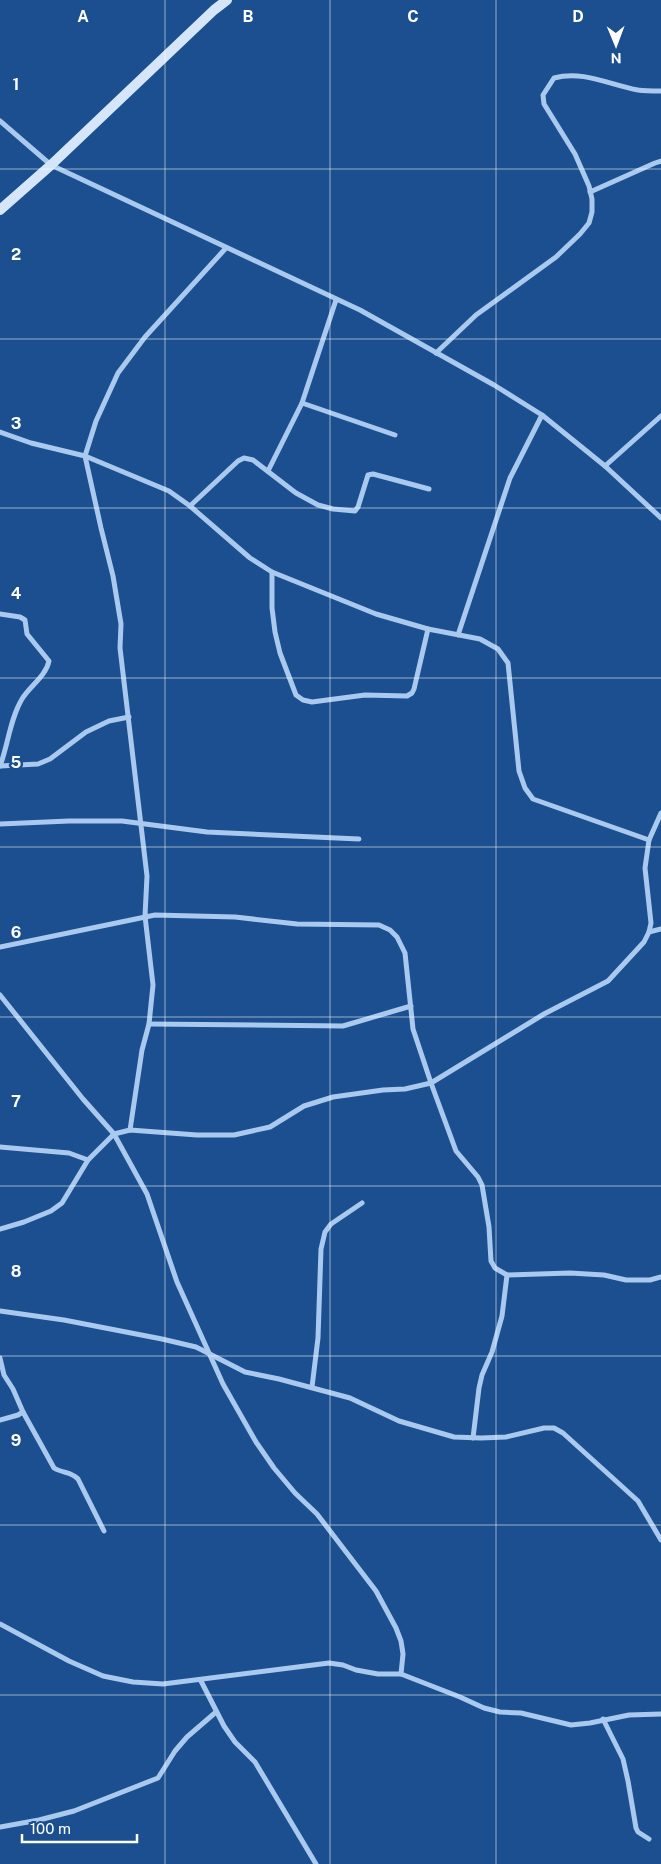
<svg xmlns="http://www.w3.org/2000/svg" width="661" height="1864" viewBox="0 0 661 1864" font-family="'Public Sans',sans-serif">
	<rect width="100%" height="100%" fill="#1b4f8f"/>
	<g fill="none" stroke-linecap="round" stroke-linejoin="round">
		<g stroke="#a9c9ee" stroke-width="5">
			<path d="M0,121L51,165L360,310L494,385L542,415L605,466L661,518"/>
			<path d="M590,192L655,163L661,161"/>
			<path d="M436,353L476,315L556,257L580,234L589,223L592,212V199L589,186L575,154L544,104L543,95L554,78C583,70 610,85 638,90C645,91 653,91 661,91"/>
			<path d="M302,403L395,435"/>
			<path d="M0,432L31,443L85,456L169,491L190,506L250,558L272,572L376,614L428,629L480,639L498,649L508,663L519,771L525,788L533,799L649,840"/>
			<path d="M605,466L661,416"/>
			<path d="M268,471L302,403L336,300"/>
			<path d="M190,506L238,461L244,458L253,460L296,493L318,505L333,509L355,511L358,507L368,475L373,474L429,489"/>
			<path d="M272,572V608L275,632L280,653L296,695L303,700L312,702L365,695L407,696L412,693L414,689L428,629"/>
			<path d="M0,614L20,617L25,620L27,634L49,661C46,676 30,686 22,699C10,719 8,745 0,766"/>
			<path d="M458,635L510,478L542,415"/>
			<path d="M0,766L38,764L50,759L86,732L109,721L129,717"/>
			<path d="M0,824L69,821H122L207,832L359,839"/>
			<path d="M649,932L661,929"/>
			<path d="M0,947L155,915L235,917L297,924L379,925L390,930L397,937L405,953L413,1029L431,1083L456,1151L478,1177L482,1185L489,1227L491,1261L495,1268L507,1275L570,1273L604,1275L626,1280H650L661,1277"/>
			<path d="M0,995L83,1099L114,1134L130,1130L197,1135H234L270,1127L304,1106L333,1097L383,1090L405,1089L431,1083L544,1014L608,981L644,942L649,932L651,923L645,868L649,840L661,813"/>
			<path d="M149,1024L343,1026L411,1006"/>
			<path d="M130,1130L142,1050L149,1024L153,985L145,916L147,876L120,648L121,624L113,576L101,528L85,456L96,421L118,373L145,337L226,248"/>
			<path d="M0,1147L69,1153L88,1160"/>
			<path d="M0,1229L24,1222L51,1211L62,1203L88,1160L114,1134L147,1194L177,1282L223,1384L256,1442L274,1468L295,1493L317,1514L376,1591L396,1628L401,1641L403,1654L401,1674"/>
			<path d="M0,1311L64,1320L162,1339L196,1347L245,1372L279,1379L350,1398L399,1421L454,1437L481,1438L506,1437L544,1428H554L563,1433L638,1501L661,1540"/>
			<path d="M0,1358L4,1375L13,1389L23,1412L18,1415L0,1420"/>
			<path d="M312,1387L318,1338L321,1249L325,1232L331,1224L362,1203"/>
			<path d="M23,1412L54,1468C62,1473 72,1472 78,1479L104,1531"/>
			<path d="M473,1438L479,1388L482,1375L492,1352L502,1316L507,1275"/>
			<path d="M0,1624L69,1661L103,1676L133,1682L163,1684L329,1663L343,1665L356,1670L378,1674H401L460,1697L484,1708L500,1712L521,1713L571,1725L590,1723L629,1715L661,1714"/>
			<path d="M201,1681L224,1726L235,1742L255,1762L316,1864"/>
			<path d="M603,1719L623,1759L628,1781L636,1828L638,1832L649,1839"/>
			<path d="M0,1827L39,1820L74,1811L158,1778L175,1751L187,1737L216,1712"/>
		</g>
		<path stroke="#d6e6fa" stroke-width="10" d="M0,210L51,165L214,10L227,0"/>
	</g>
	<path fill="none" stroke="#fff" stroke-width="1" stroke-opacity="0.55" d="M165,0V1864M330,0V1864M496,0V1864M0,169H661M0,339H661M0,508H661M0,678H661M0,847H661M0,1017H661M0,1186H661M0,1356H661M0,1525H661M0,1695H661"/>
	<g font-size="16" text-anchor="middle" font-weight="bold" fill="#fff" stroke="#1b4f8f" stroke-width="5" stroke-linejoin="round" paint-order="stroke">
		<text x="83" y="22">A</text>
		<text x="248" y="22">B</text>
		<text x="413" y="22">C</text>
		<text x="578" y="22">D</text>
		<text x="16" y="90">1</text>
		<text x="16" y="260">2</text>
		<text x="16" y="429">3</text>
		<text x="16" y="599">4</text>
		<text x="16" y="768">5</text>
		<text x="16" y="938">6</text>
		<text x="16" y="1107">7</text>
		<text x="16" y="1277">8</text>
		<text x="16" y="1446">9</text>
	</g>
	<g transform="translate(616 45) rotate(179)" stroke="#1b4f8f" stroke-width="4" paint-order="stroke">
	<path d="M0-4L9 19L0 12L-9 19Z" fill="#ffffff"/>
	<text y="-8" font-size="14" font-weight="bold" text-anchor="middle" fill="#ffffff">N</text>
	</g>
	<path d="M22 1834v8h115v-8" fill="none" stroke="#ffffff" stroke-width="2.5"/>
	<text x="30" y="1834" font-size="15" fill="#ffffff" stroke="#1b4f8f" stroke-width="4" paint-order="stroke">100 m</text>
</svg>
